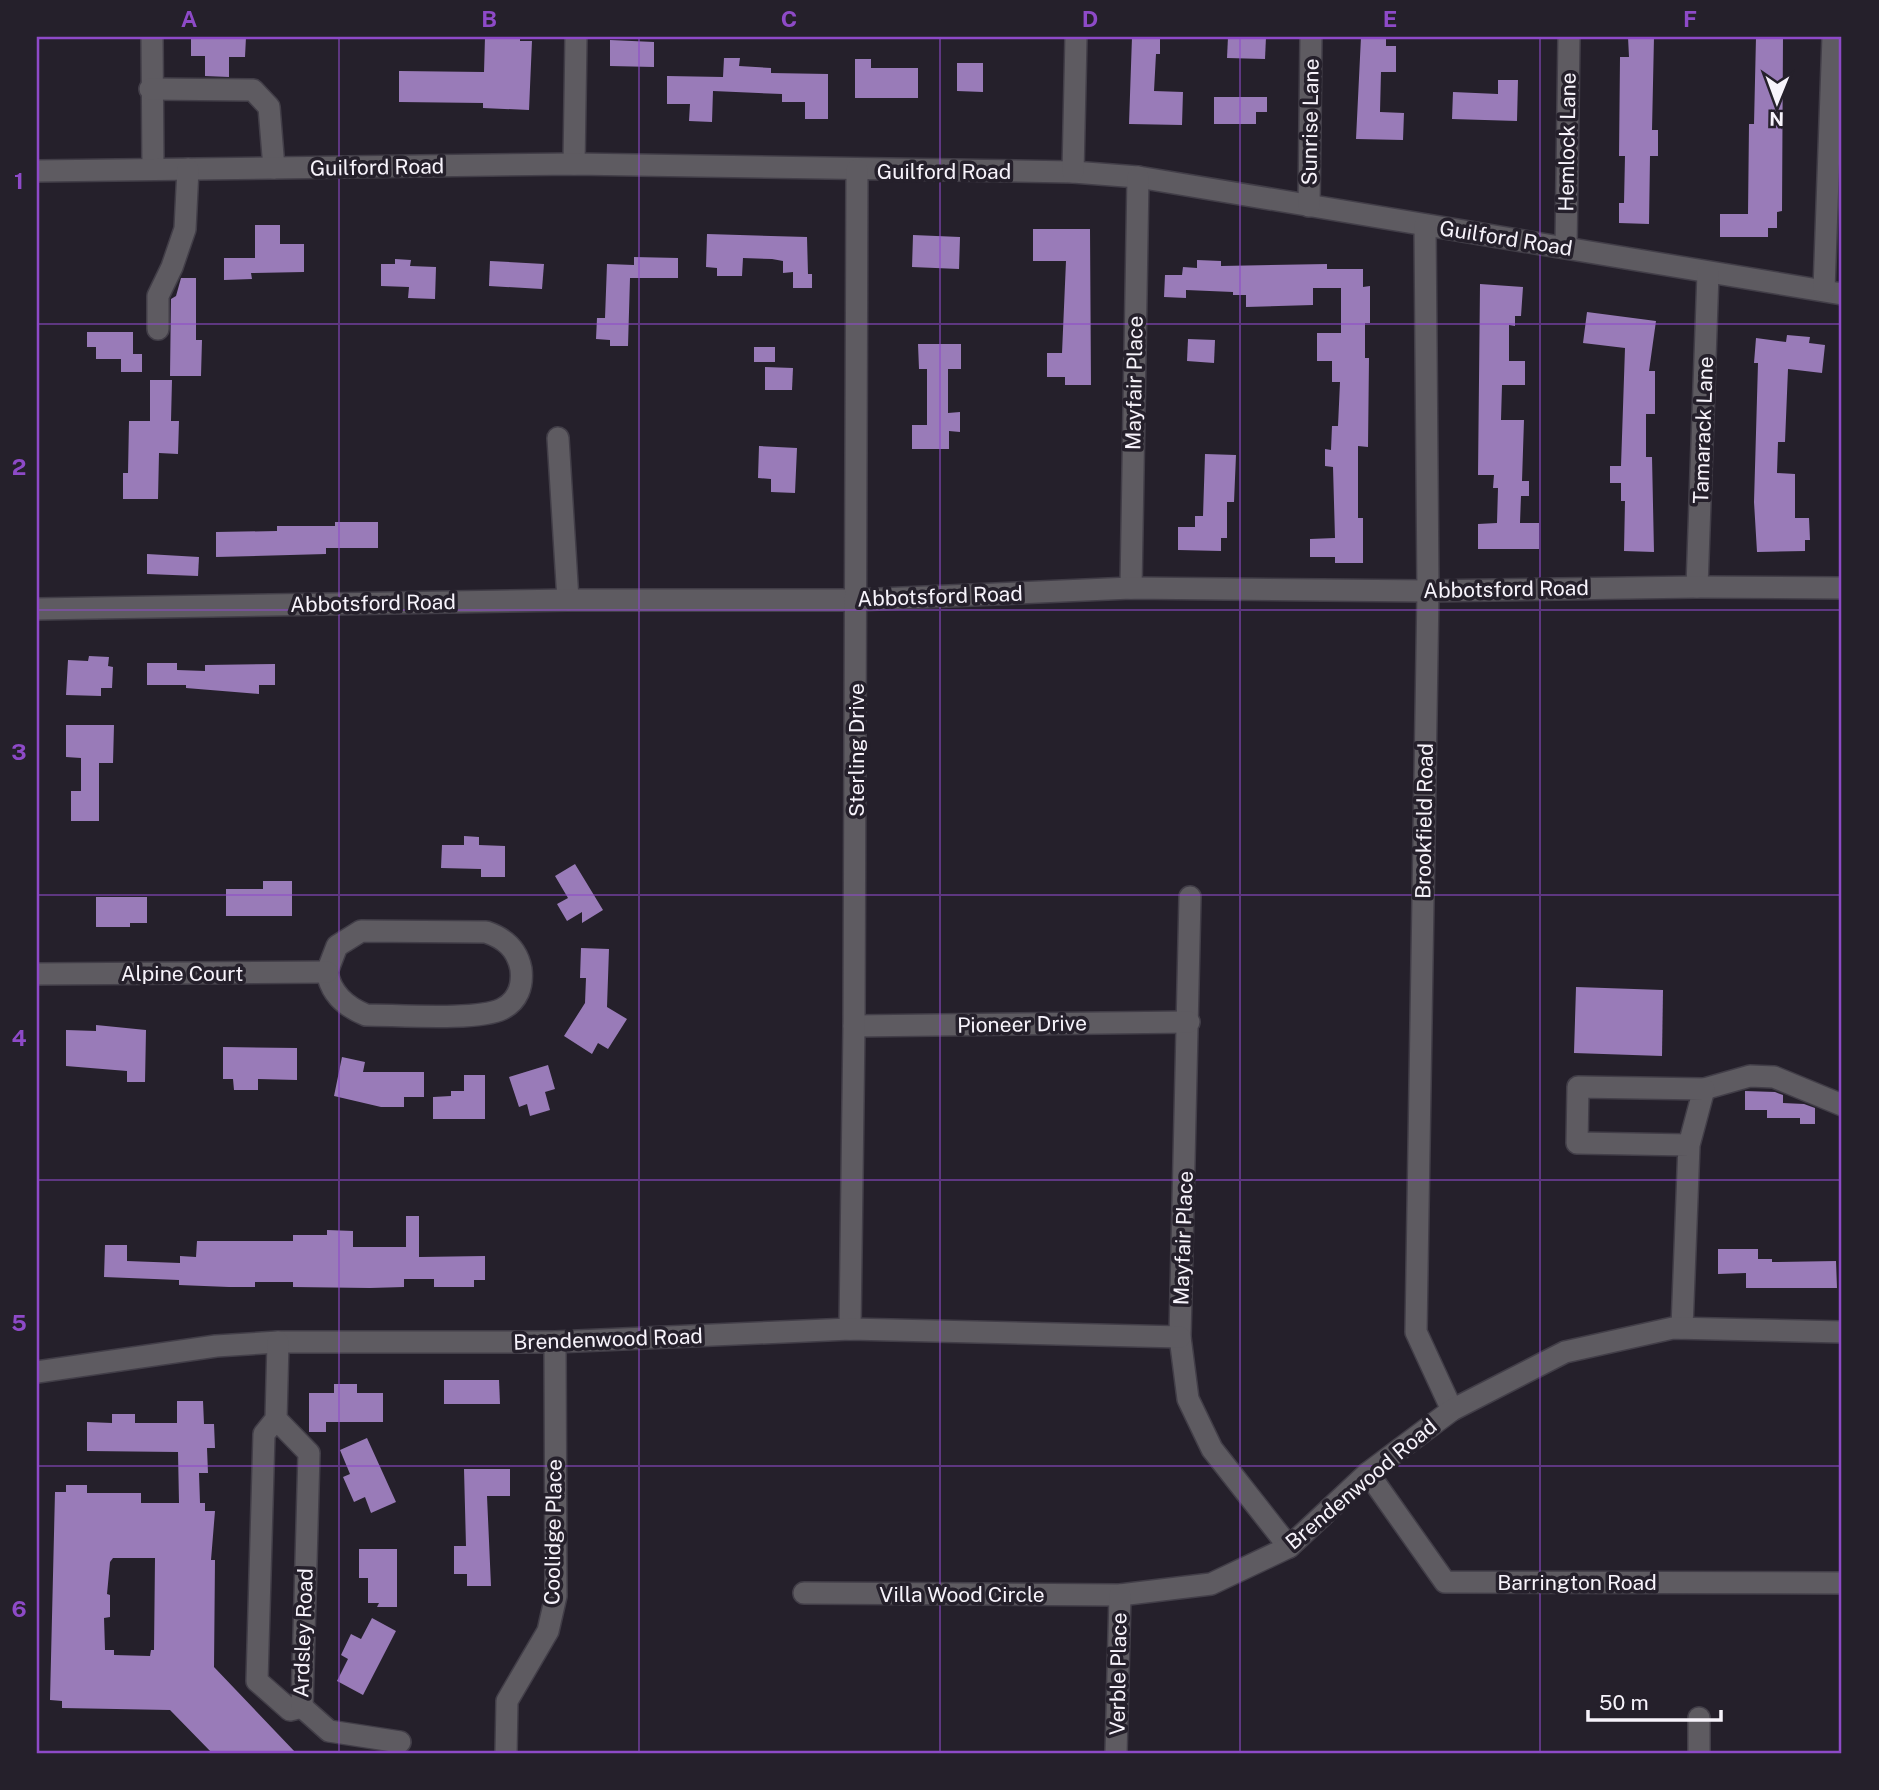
<svg xmlns="http://www.w3.org/2000/svg" width="1879" height="1790" viewBox="0 0 1879 1790" font-family="'Public Sans',sans-serif">
	<rect width="100%" height="100%" fill="#25202b"/>
	<g fill="#997bb8" fill-rule="evenodd">
		<path d="M191,37H246L245,57H229V77L205,76V56H191Z"/>
		<path d="M485,37H520V41H532L529,110L483,108V103L399,102V71L484,72Z"/>
		<path d="M1132,37H1160V54H1156L1154,91L1183,92L1182,125L1129,124Z"/>
		<path d="M1228,37H1266L1265,59L1227,58Z"/>
		<path d="M1361,37H1386V46H1396V72H1381L1380,112L1404,113L1403,140L1356,139Z"/>
		<path d="M1628,37H1654L1652,130H1658V156H1650L1649,224L1619,223V203H1624L1625,156H1619L1620,57H1629Z"/>
		<path d="M1756,37H1783L1782,211L1777,212V228H1768V237H1720V214H1748L1749,124H1754Z"/>
		<path d="M610,40L654,42V67L610,66Z"/>
		<path d="M724,58H740L739,66L771,68V73L828,74V119H805V102H782V94L713,91L712,122L689,121L690,104H667V76L723,77Z"/>
		<path d="M855,59H871V68H918V98H855Z"/>
		<path d="M957,63H983V92L957,91Z"/>
		<path d="M1498,80H1518L1517,121L1452,119L1453,92L1498,94Z"/>
		<path d="M1214,97H1267V112H1256V124H1214Z"/>
		<path d="M255,225H280V244H304V272L251,273L252,279L224,280V258H255Z"/>
		<path d="M1033,229H1090L1091,385H1065V377H1047V353H1062L1066,261H1033Z"/>
		<path d="M707,234L807,237L808,274H812V288H793V272L783,273V261L772,259L743,258L742,276H717V268L706,267Z"/>
		<path d="M913,235L960,237L959,269L912,267Z"/>
		<path d="M634,257L678,258V278H630L628,346H610V340L596,339L597,318H605L607,264L634,265Z"/>
		<path d="M395,259L411,260L410,266L436,267L435,299L408,298L409,287L381,286V264H395Z"/>
		<path d="M1197,260L1221,261V266L1327,264V269H1363V287L1370,286V323H1365V358H1369L1368,447L1358,446V518H1363V563H1335V557H1310V539L1335,538L1333,467L1325,466V449L1331,450L1332,426H1338L1340,382H1332V361H1317V333H1341V288H1313V305L1246,307V295H1233V292L1186,290V298L1164,297L1165,275H1182L1183,267L1197,268Z"/>
		<path d="M490,261L544,264L542,289L489,286Z"/>
		<path d="M181,278H196V340H202L201,376H170L171,299L176,296Z"/>
		<path d="M1480,284L1523,287L1521,316H1515V326L1509,325V361H1525V385H1502L1501,420H1524L1522,481H1529V496H1521L1520,523H1539V549H1478V524L1497,523L1498,488H1493L1494,475H1478Z"/>
		<path d="M1587,312L1656,321L1649,371H1655V414H1646V457H1652L1654,552L1624,551L1625,501H1621V483H1610V466H1621L1625,348L1583,343Z"/>
		<path d="M87,332H133V354H142V372H121V359H96V347H87Z"/>
		<path d="M1787,335L1810,337L1809,343L1825,345L1822,373L1788,369L1785,442H1778L1777,473L1795,474V518H1809L1810,540H1805V551L1757,552L1754,502L1758,363H1754L1756,338L1786,342Z"/>
		<path d="M1188,339L1215,340L1214,363L1187,361Z"/>
		<path d="M918,344H961V369H948V413L960,412V432L949,431V449H912V425H927V369H919Z"/>
		<rect x="754" y="347" width="21" height="15"/>
		<path d="M765,367L793,368L792,390H765Z"/>
		<path d="M150,380H172L171,421H179L178,454L159,453L158,499H123V473H128L129,421H150Z"/>
		<path d="M759,446L797,448L795,493L771,492V479L758,478Z"/>
		<path d="M1205,454L1236,455L1234,502H1227V538H1221V551L1178,550V527H1195V516H1203Z"/>
		<path d="M335,522H378V548H326V554L216,557V532L277,531V526H335Z"/>
		<path d="M147,554L199,557L198,576L147,574Z"/>
		<path d="M89,656L109,657L108,666L113,667L112,688H101V696L66,695L68,660L88,661Z"/>
		<path d="M147,663H177V670L205,671V665L275,664V685H259V694L186,688V685H147Z"/>
		<path d="M66,725H114L113,763H99V821H71V791H81V758L66,757Z"/>
		<path d="M464,836L479,837V845L505,846V877H481V869L441,868L442,845H464Z"/>
		<path d="M575,864L603,910L582,923V912L567,921L557,904L568,898L555,876Z"/>
		<path d="M263,881H292V916H226V889H263Z"/>
		<path d="M96,897H147V923H130V927H96Z"/>
		<path d="M581,948L609,949L607,1007L627,1019L608,1049L598,1043L592,1054L564,1036L585,1003L586,978H580Z"/>
		<path d="M1576,987L1663,990L1662,1056L1574,1053Z"/>
		<path d="M96,1025L146,1030L145,1082H127V1071L66,1066V1030L96,1031Z"/>
		<path d="M223,1047L297,1048V1080L258,1079V1090H234L233,1079H223Z"/>
		<path d="M342,1057L365,1062L363,1072H424V1097H404V1107H381L334,1096Z"/>
		<path d="M548,1065L555,1089L545,1092L550,1110L530,1116L527,1104L519,1107L509,1077Z"/>
		<path d="M464,1075H485V1119H433V1097L451,1096V1091H464Z"/>
		<path d="M1745,1091L1775,1092L1783,1095V1103L1804,1104L1815,1108V1124H1800V1118H1767V1110H1745Z"/>
		<path d="M406,1216H419V1257L485,1256V1280H474V1287H434V1279H404V1287L370,1288L293,1287V1282H255V1287H229L179,1285V1280L104,1277L105,1245H127V1261L180,1263V1256L196,1257L197,1241H293V1235H327V1230L353,1231V1247H406Z"/>
		<path d="M1718,1249H1758V1259H1772V1262L1836,1261L1837,1288H1746V1273L1718,1274Z"/>
		<path d="M444,1380H499L500,1404H444Z"/>
		<path d="M334,1384H357V1393H383V1422H326V1432H309V1393H334Z"/>
		<path d="M177,1401H203L204,1424H214L215,1448H207L208,1473H199L200,1503H205V1511H215L211,1560H215L214,1667L296,1753H212L170,1710L62,1708V1701L50,1700L55,1492H66V1485H87V1493H141V1503H179L178,1452L87,1451V1422L112,1423V1414H135V1423H177ZM113,1558H155L154,1650H151L150,1656L114,1655V1650H105L104,1618L110,1617V1595L107,1594L110,1562Z"/>
		<path d="M367,1438L396,1502L371,1513L365,1497L354,1502L343,1477L350,1474L340,1450Z"/>
		<path d="M464,1469H510V1496H487L491,1586H467V1574H454V1546H466Z"/>
		<path d="M359,1549H397V1607H377L379,1603H368V1578H359Z"/>
		<path d="M372,1618L396,1631L363,1695L337,1681L348,1659L341,1655L351,1634L361,1639Z"/>
	</g>
	<g fill="none" stroke-linecap="round" stroke-linejoin="round">
		<defs>
			<g id="minor">
				<path d="M152,37L153,169"/>
				<path d="M150,89L253,90L269,107L274,168"/>
				<path d="M574,164L576,37"/>
				<path d="M37,171L574,164L1073,172L1138,177L1842,294"/>
				<path d="M1073,172L1076,37"/>
				<path d="M1309,206L1311,37"/>
				<path d="M1425,225L1428,591L1416,1332L1452,1410"/>
				<path d="M1566,247L1569,37"/>
				<path d="M1824,290L1833,37"/>
				<path d="M158,329V296L172,267L185,229L188,169"/>
				<path d="M558,438L568,600"/>
				<path d="M1697,587L1708,273"/>
				<path d="M1131,588L1138,177"/>
				<path d="M37,609L568,600H856L1131,588L1428,591L1697,587L1842,588"/>
				<path d="M1190,897L1180,1337L1188,1399L1212,1449L1289,1547"/>
				<path d="M361,931L486,932C504,938 517,948 521,969C523,986 518,1001 502,1009C478,1021 397,1015 366,1015C346,1007 331,994 327,972L337,946Z"/>
				<path d="M37,974L327,972"/>
				<path d="M854,1026L1189,1022"/>
				<path d="M1704,1089L1750,1076L1774,1077L1842,1105"/>
				<path d="M1682,1328L1689,1145L1577,1143L1578,1087L1704,1089L1689,1145"/>
				<path d="M850,1329L854,1026L857,170"/>
				<path d="M37,1372L216,1346L278,1342H555L850,1329L1180,1337"/>
				<path d="M276,1419L309,1453L302,1707L290,1710L257,1681L264,1434L276,1419L278,1342"/>
				<path d="M1368,1473L1445,1582L1842,1583"/>
				<path d="M804,1593L1120,1595L1211,1584L1289,1547L1368,1473L1452,1410L1565,1352L1673,1328L1842,1332"/>
				<path d="M302,1707L329,1731L400,1742"/>
				<path d="M506,1753L507,1701L548,1631L556,1596L555,1342"/>
				<path d="M1116,1753L1120,1595"/>
				<path d="M1699,1753V1718"/>
			</g>
		</defs>
		<use href="#minor" stroke="#423e48" stroke-width="24"/>
		<use href="#minor" stroke="#5e5b61" stroke-width="21"/>
	</g>
	<path fill="none" stroke="#8e4ac8" stroke-width="2" stroke-opacity="0.55" d="M339,37V1753M639,37V1753M940,37V1753M1240,37V1753M1540,37V1753M37,324H1842M37,610H1842M37,895H1842M37,1180H1842M37,1466H1842"/>
	<g text-anchor="middle" dominant-baseline="central" stroke-width="7" stroke-linejoin="round" paint-order="stroke">
		<g font-size="21" fill="#f7f3fb" stroke="#25202b">
			<text transform="translate(1310 122) rotate(-89)">Sunrise Lane</text>
			<text transform="translate(1567 142) rotate(-89)">Hemlock Lane</text>
			<text transform="translate(377 167) rotate(-1)">Guilford Road</text>
			<text x="944" y="171">Guilford Road</text>
			<text transform="translate(1506 238) rotate(9)">Guilford Road</text>
			<text transform="translate(1134 383) rotate(-89)">Mayfair Place</text>
			<text transform="translate(1703 430) rotate(-88)">Tamarack Lane</text>
			<text transform="translate(1506 589) rotate(-1)">Abbotsford Road</text>
			<text transform="translate(940 596) rotate(-2)">Abbotsford Road</text>
			<text transform="translate(373 603) rotate(-1)">Abbotsford Road</text>
			<text transform="translate(856 750) rotate(-90)">Sterling Drive</text>
			<text transform="translate(1424 821) rotate(-89)">Brookfield Road</text>
			<text x="182" y="973">Alpine Court</text>
			<text transform="translate(1022 1024) rotate(-1)">Pioneer Drive</text>
			<text transform="translate(1183 1238) rotate(-88)">Mayfair Place</text>
			<text transform="translate(608 1339) rotate(-2)">Brendenwood Road</text>
			<text transform="translate(1361 1484) rotate(-40)">Brendenwood Road</text>
			<text transform="translate(553 1532) rotate(-89)">Coolidge Place</text>
			<text x="1577" y="1582">Barrington Road</text>
			<text x="962" y="1594">Villa Wood Circle</text>
			<text transform="translate(303 1633) rotate(-88)">Ardsley Road</text>
			<text transform="translate(1118 1674) rotate(-89)">Verble Place</text>
		</g>
	</g>
	<rect width="1879" height="1790" fill="none" stroke="#25202b" stroke-width="77"/>
	<g transform="translate(1777 102) rotate(181)" stroke="#25202b" stroke-width="5" paint-order="stroke">
	<path d="M0-5L12 26L0 18L-12 26Z" fill="#f7f3fb"/>
	<text y="-10" font-size="19" font-weight="bold" text-anchor="middle" fill="#f7f3fb">N</text>
	</g>
	<path d="M1588 1710v10h133v-10" fill="none" stroke="#f7f3fb" stroke-width="3.5"/>
	<text x="1599" y="1710" font-size="21" fill="#f7f3fb" stroke="#25202b" stroke-width="5" paint-order="stroke">50 m</text>
	<rect x="38" y="38" width="1802" height="1714" fill="none" stroke="#8e4ac8" stroke-width="2.5"/>
	<g font-size="23" text-anchor="middle" font-weight="bold" fill="#8e4ac8">
		<text x="189" y="27">A</text>
		<text x="489" y="27">B</text>
		<text x="789" y="27">C</text>
		<text x="1090" y="27">D</text>
		<text x="1390" y="27">E</text>
		<text x="1690" y="27">F</text>
		<text x="19" y="189">1</text>
		<text x="19" y="475">2</text>
		<text x="19" y="760">3</text>
		<text x="19" y="1046">4</text>
		<text x="19" y="1331">5</text>
		<text x="19" y="1617">6</text>
	</g>
</svg>
